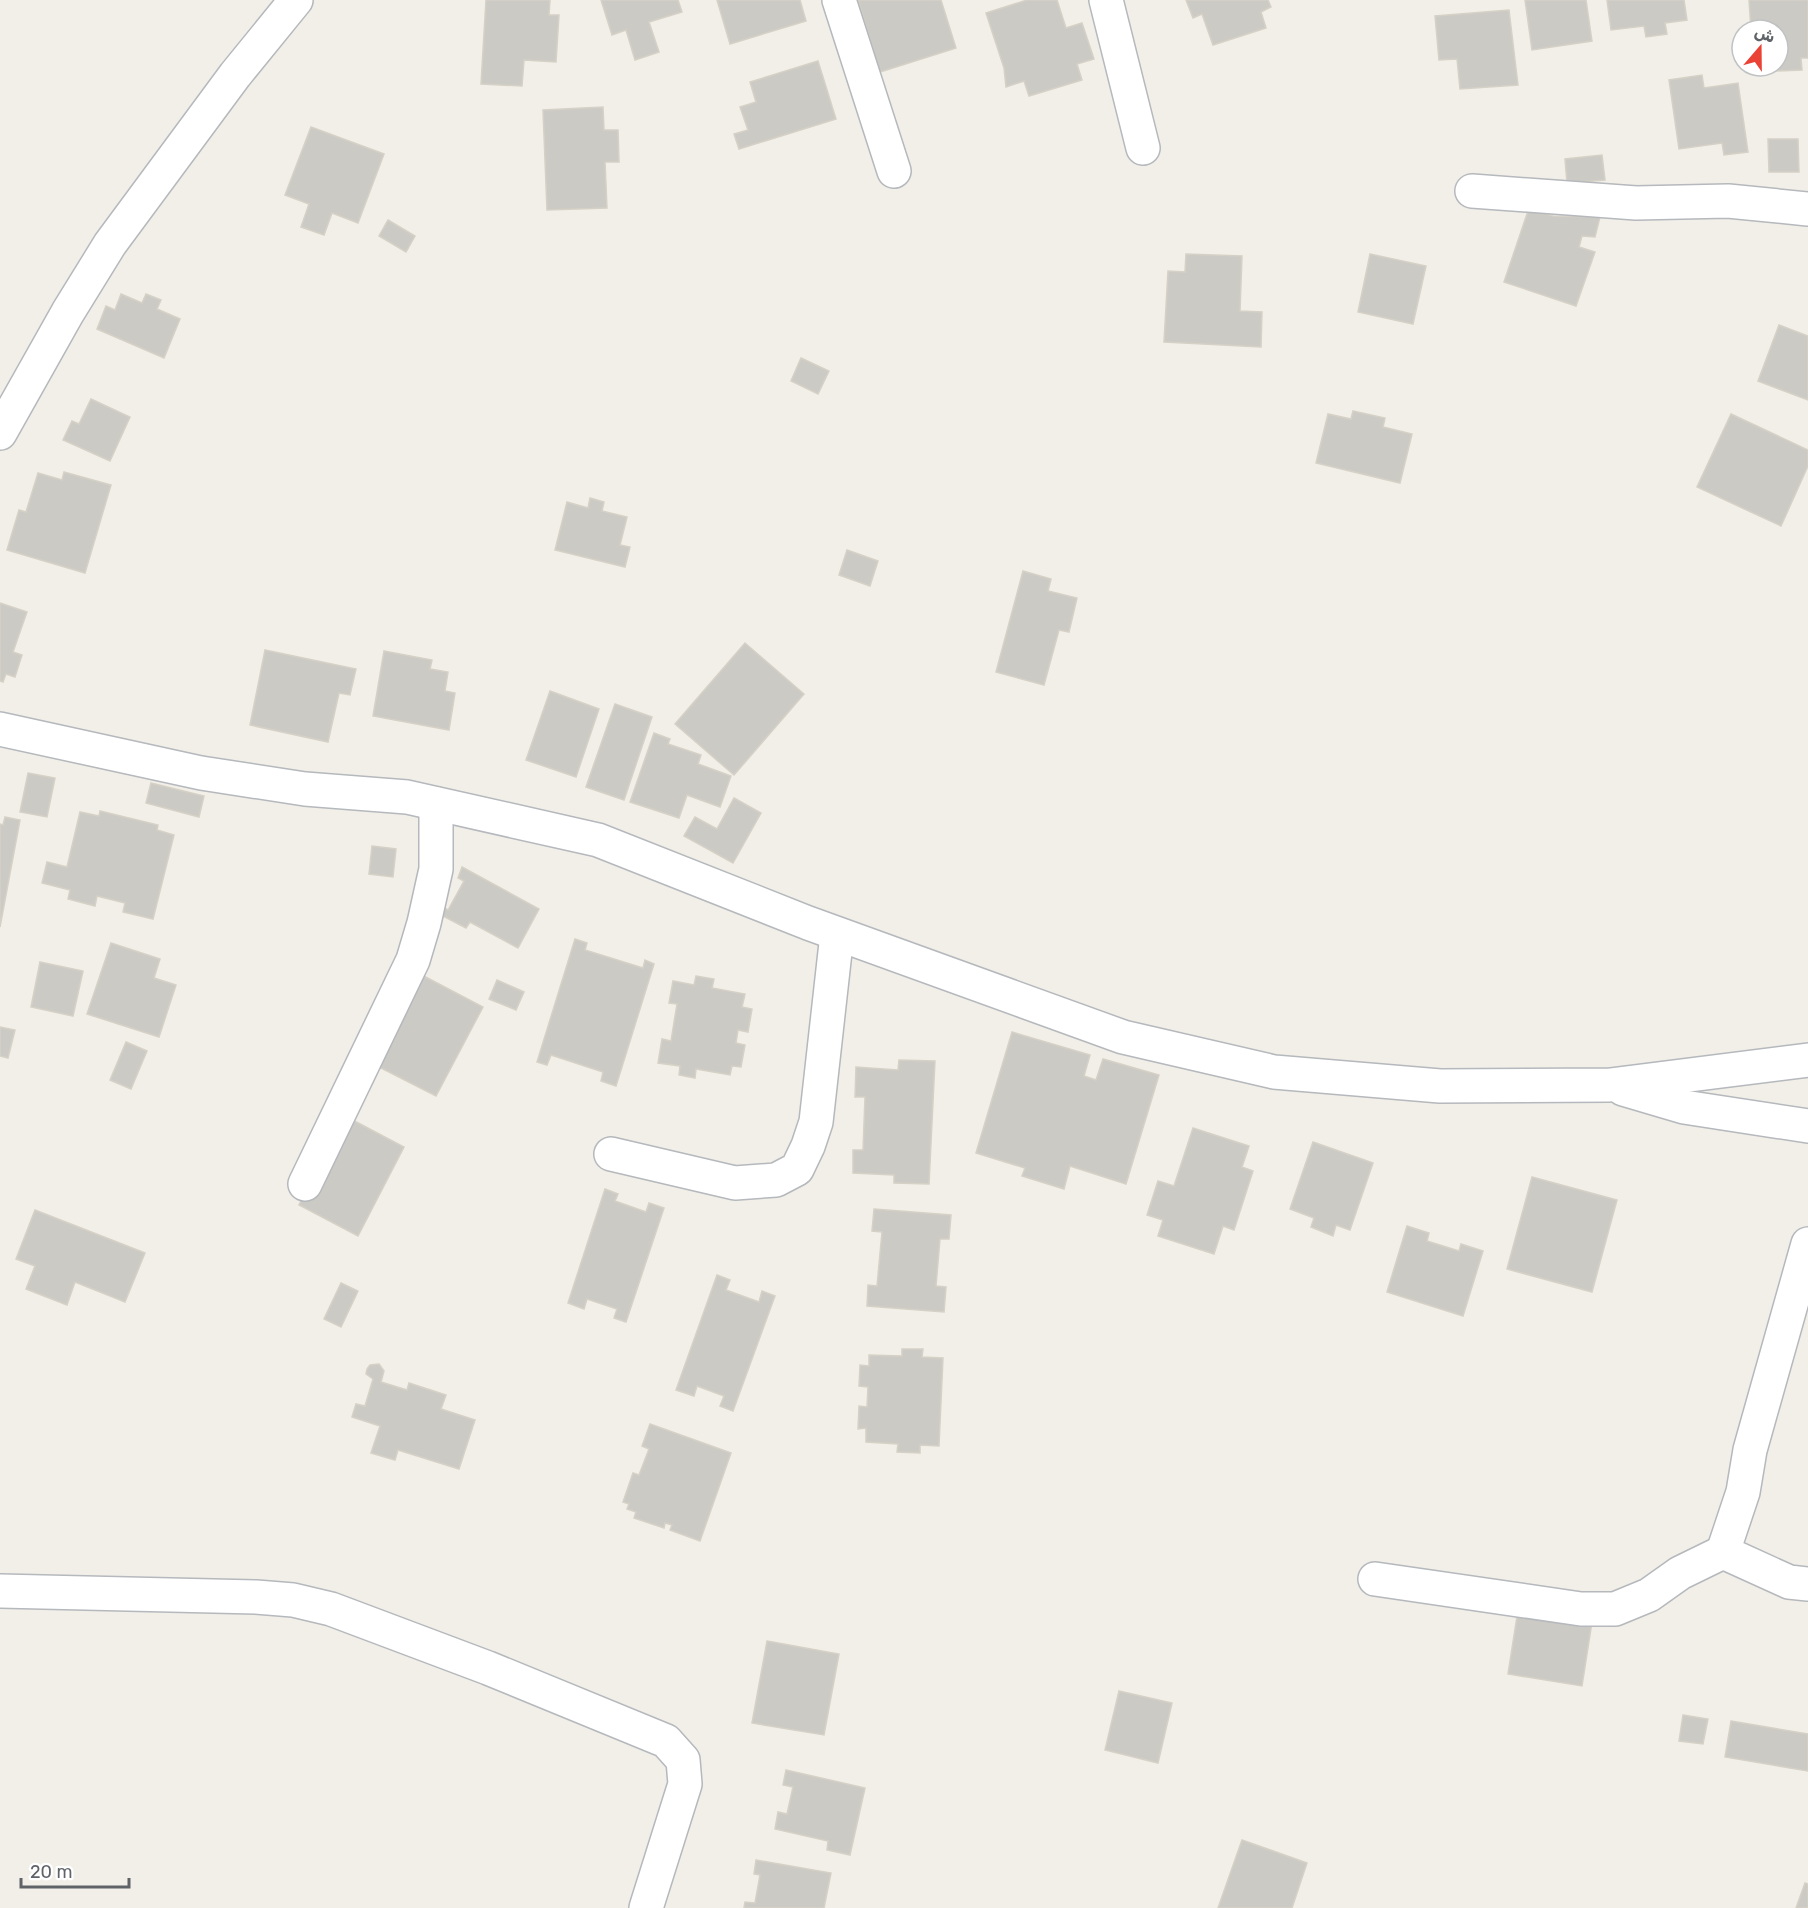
<svg xmlns="http://www.w3.org/2000/svg" width="1808" height="1908" viewBox="0 0 1808 1908" font-family="Rubik,'Noto Sans Arabic',sans-serif">
	<rect width="100%" height="100%" fill="#f1efe8"/>
	<g fill="#cccac5" stroke="#d6d1c6" stroke-width="1.5">
		<path d="M486,0H550L549,15H559L556,62L524,60L522,86L481,84Z"/>
		<path d="M601,0H678L682,12L649,22L659,52L635,60L626,30L612,35Z"/>
		<path d="M717,0H800L806,21L730,44Z"/>
		<path d="M858,0H941L956,48L880,72Z"/>
		<path d="M1027,0H1057L1066,28L1082,23L1094,59L1077,64L1082,80L1029,96L1024,81L1006,87L1004,68L986,13Z"/>
		<path d="M1186,0H1268L1271,7L1261,12L1266,28L1213,45L1202,14L1193,18Z"/>
		<path d="M1525,0H1586L1592,41L1532,50Z"/>
		<path d="M1607,0H1684L1687,20L1665,23L1667,34L1646,37L1644,26L1611,30Z"/>
		<path d="M1749,0H1808V58H1801L1802,70L1776,71L1778,30H1751Z"/>
		<path d="M1509,10L1518,85L1460,89L1457,59L1439,60L1435,16Z"/>
		<path d="M818,61L836,119L739,149L734,134L748,130L740,107L756,102L750,82Z"/>
		<path d="M1702,75L1704,88L1738,83L1748,152L1724,155L1722,143L1679,149L1669,80Z"/>
		<path d="M603,107L604,130H618L619,162H605L607,208L547,210L543,110Z"/>
		<path d="M311,127L384,154L358,223L332,213L324,235L301,227L309,204L285,195Z"/>
		<path d="M1768,139H1798L1799,172H1769Z"/>
		<path d="M1602,155L1605,180L1567,183L1565,159Z"/>
		<path d="M1529,208L1553,216L1600,217L1595,237L1582,236L1579,247L1595,252L1576,306L1504,282Z"/>
		<path d="M388,220L415,236L406,252L379,236Z"/>
		<path d="M1186,254L1242,256L1240,311L1262,312L1261,347L1164,342L1168,271L1185,272Z"/>
		<path d="M1370,254L1426,266L1413,324L1358,312Z"/>
		<path d="M121,294L142,303L146,294L161,300L157,309L180,319L164,358L97,329L106,306L115,310Z"/>
		<path d="M1779,325L1808,336V400L1758,381Z"/>
		<path d="M801,358L829,371L818,394L791,381Z"/>
		<path d="M91,399L130,417L110,461L63,440L72,421L79,424Z"/>
		<path d="M1353,411L1385,418L1383,427L1412,434L1400,483L1316,463L1328,414L1351,419Z"/>
		<path d="M1731,414L1808,450V466L1781,526L1697,487Z"/>
		<path d="M64,472L111,485L85,573L7,550L19,510L26,512L38,473L62,480Z"/>
		<path d="M590,498L604,502L602,511L627,517L620,545L630,547L625,567L555,550L567,502L588,508Z"/>
		<path d="M847,550L878,561L870,586L839,575Z"/>
		<path d="M1023,571L1051,579L1048,591L1077,598L1069,632L1059,630L1044,685L996,672Z"/>
		<path d="M0,603L27,612L13,652L22,655L15,677L6,674L3,682L0,681Z"/>
		<path d="M745,643L804,694L734,775L675,724Z"/>
		<path d="M265,650L356,669L350,695L339,693L328,742L250,725Z"/>
		<path d="M384,651L432,660L430,669L448,672L445,691L455,693L449,730L373,716Z"/>
		<path d="M550,691L599,709L576,777L526,760Z"/>
		<path d="M615,704L652,717L624,800L586,787Z"/>
		<path d="M654,733L670,739L668,744L701,755L698,764L731,776L720,807L687,795L679,818L630,802Z"/>
		<path d="M28,773L55,778L47,817L20,812Z"/>
		<path d="M151,783L204,796L199,817L146,803Z"/>
		<path d="M734,798L761,813L733,863L684,836L695,817L717,829Z"/>
		<path d="M100,811L158,825L157,830L174,835L153,919L123,912L125,903L97,896L95,906L68,899L70,890L42,883L47,862L67,867L80,812L99,816Z"/>
		<path d="M5,817L20,820L0,927V824L3,825Z"/>
		<path d="M372,846L396,849L393,877L369,874Z"/>
		<path d="M462,867L539,909L518,948L470,922L466,928L439,914L443,907L448,910L464,881L458,878Z"/>
		<path d="M575,939L587,943L585,950L643,968L645,960L654,964L616,1086L601,1081L603,1072L551,1055L547,1065L537,1062Z"/>
		<path d="M111,943L160,959L154,978L176,985L159,1037L87,1014Z"/>
		<path d="M40,962L83,971L73,1016L31,1007Z"/>
		<path d="M418,973L483,1007L436,1096L371,1063Z"/>
		<path d="M696,976L714,979L712,988L745,994L742,1007L752,1009L748,1032L738,1030L736,1043L745,1045L741,1067L732,1066L730,1075L696,1069L695,1078L679,1075L680,1066L658,1063L662,1039L671,1041L677,1004L669,1003L673,981L694,985Z"/>
		<path d="M497,980L524,992L516,1010L489,999Z"/>
		<path d="M0,1027L15,1030L8,1058L0,1056Z"/>
		<path d="M1012,1032L1090,1055L1084,1076L1096,1080L1103,1059L1159,1075L1126,1184L1070,1166L1064,1189L1022,1176L1025,1168L976,1153Z"/>
		<path d="M126,1042L147,1051L131,1089L110,1080Z"/>
		<path d="M899,1060L935,1061L929,1184L894,1183V1175L853,1173V1150H863L865,1097H855L856,1067L898,1070Z"/>
		<path d="M345,1116L404,1147L358,1236L299,1205Z"/>
		<path d="M1193,1128L1249,1146L1242,1167L1253,1171L1234,1230L1223,1226L1214,1254L1158,1236L1163,1220L1147,1215L1158,1181L1174,1186Z"/>
		<path d="M1313,1142L1373,1163L1350,1230L1336,1225L1333,1236L1311,1227L1314,1218L1290,1209Z"/>
		<path d="M1532,1177L1617,1200L1592,1292L1507,1269Z"/>
		<path d="M605,1189L618,1194L615,1201L646,1212L649,1203L664,1208L626,1322L614,1318L617,1309L587,1299L584,1309L568,1303Z"/>
		<path d="M874,1209L951,1215L949,1239H940L936,1286L946,1287L944,1312L867,1306L868,1285L877,1286L882,1232L872,1231Z"/>
		<path d="M35,1210L145,1253L125,1302L75,1282L67,1305L26,1289L35,1266L16,1259Z"/>
		<path d="M1407,1226L1429,1233L1427,1241L1459,1251L1461,1244L1483,1251L1463,1316L1387,1292Z"/>
		<path d="M717,1275L730,1280L726,1290L759,1302L762,1291L775,1296L733,1411L720,1406L724,1396L697,1386L694,1396L676,1390Z"/>
		<path d="M341,1283L358,1291L341,1327L324,1319Z"/>
		<path d="M902,1349H923L922,1357L943,1358L939,1446L920,1445V1453L897,1452L898,1444L866,1442V1428L858,1429L859,1406L867,1407L868,1387L859,1386L860,1365L869,1366V1355L902,1356Z"/>
		<path d="M379,1364L384,1371L381,1382L407,1390L409,1383L446,1395L441,1409L475,1420L459,1469L398,1450L395,1460L371,1453L380,1426L352,1417L356,1404L365,1406L373,1379L366,1374L367,1369L370,1365Z"/>
		<path d="M650,1424L731,1453L700,1541L670,1530L672,1525L665,1523L664,1528L634,1518L636,1512L627,1509L629,1504L623,1502L633,1473L639,1475L649,1449L642,1446Z"/>
		<path d="M1518,1610L1592,1622L1582,1686L1508,1674Z"/>
		<path d="M767,1641L839,1654L824,1735L752,1723Z"/>
		<path d="M1119,1691L1172,1703L1158,1763L1105,1750Z"/>
		<path d="M1683,1715L1708,1719L1703,1744L1679,1741Z"/>
		<path d="M1731,1721L1808,1734V1771L1725,1757Z"/>
		<path d="M786,1770L865,1788L850,1855L827,1850L828,1841L775,1829L778,1812L787,1814L793,1787L783,1785Z"/>
		<path d="M1242,1840L1307,1863L1292,1908H1218Z"/>
		<path d="M756,1860L831,1873L824,1908H744L745,1902L755,1903L760,1875L754,1874Z"/>
		<path d="M1805,1883L1808,1884V1908H1796Z"/>
	</g>
	<g fill="none" stroke-linecap="round" stroke-linejoin="round">
		<defs>
			<g id="minor">
				<path d="M839,0L894,171"/>
				<path d="M1106,0L1143,148"/>
				<path d="M1472,191L1636,203L1728,201L1808,209"/>
				<path d="M0,433L68,312L110,244L235,75L296,0"/>
				<path d="M0,729L201,773L305,789L407,797L598,840L808,923L1123,1037L1274,1072L1440,1086L1610,1085L1808,1060"/>
				<path d="M1623,1089L1684,1107L1808,1126"/>
				<path d="M611,1154L735,1183L776,1180L797,1169L808,1146L816,1122L837,934"/>
				<path d="M305,1184L413,960L424,923L436,869V804"/>
				<path d="M1808,1244L1750,1450L1743,1492L1723,1552L1789,1582L1808,1584"/>
				<path d="M1375,1579L1581,1609H1615L1649,1595L1680,1573L1723,1552"/>
				<path d="M0,1591L256,1597L293,1600L331,1609L488,1668L666,1741L683,1760L685,1784L646,1908"/>
			</g>
		</defs>
		<use href="#minor" stroke="#b5b8bc" stroke-width="36"/>
		<use href="#minor" stroke="#fff" stroke-width="33"/>
	</g>
	<g transform="translate(1760 48) rotate(20)"><circle r="28" fill="#ffffff" stroke="#bfc1c3" stroke-width="1.5"/>
	<path d="M0-4.5L10 22L0 15L-10 22Z" fill="#ea4335"/>
	<text y="-9" font-size="16" font-weight="bold" text-anchor="middle" fill="#5f6368">ش</text>
	</g>
	<path d="M21 1878v9h108v-9" fill="none" stroke="#5f6368" stroke-width="3"/>
	<text x="30" y="1878" font-size="18" fill="#5f6368" stroke="#ffffff" stroke-width="4.5" paint-order="stroke">20 m</text>
</svg>
